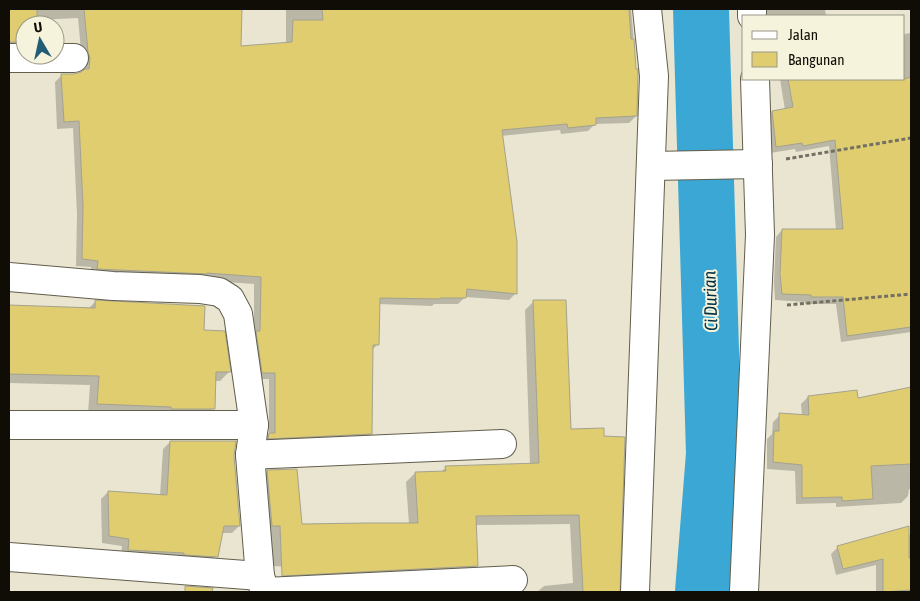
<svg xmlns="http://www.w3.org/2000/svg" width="920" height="601" viewBox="0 0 920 601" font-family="'Asap Condensed',sans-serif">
	<rect width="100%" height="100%" fill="#e9e5d0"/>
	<g fill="#0003">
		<path d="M9,9H240L239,47L286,44V9H631L635,53L636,116L629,123L595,124L588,131L561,134L560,130L501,136L516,293L509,300L465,297L458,304H434L432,306L378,304V344L372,350L371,434L363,441H262L269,434V379H256L254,336V284L199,280L91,276V267L76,266L77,214L73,128L57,129L55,82L62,75H75L83,72L78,18L36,20V25H25V49H9Z"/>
		<path d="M762,9H825L826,16H763Z"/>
		<path d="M911,33V332L841,342L836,304H805V302L775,300L774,282L776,237L782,230H836L829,146L796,152L795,149L770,153L766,119L772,112L785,110L780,79H904V34Z"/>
		<path d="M96,301L203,331L229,372L220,381H214L213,409L204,419L88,413L90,385L9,383V306L88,309Z"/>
		<path d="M534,301L570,430L602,438H624L618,592H537L544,586L573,583L570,524L475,525L477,566L467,575L311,582V568L272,566L271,535H263L258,480L267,471L301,525L409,524L406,482L415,473L441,472L446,467L530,465L525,310Z"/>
		<path d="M911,389V489H909L908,496L901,503L836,507V503L796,504L795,471L767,469V439L772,434L773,422L780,415L802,416L801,404L808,397L857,400Z"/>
		<path d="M170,442L233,456L239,526L232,533H221L217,554L210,562L121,557L122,546L102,543L101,499L108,492L160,496L163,449Z"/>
		<path d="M908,535H911V592H876V565L836,575L831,554L838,547Z"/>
	</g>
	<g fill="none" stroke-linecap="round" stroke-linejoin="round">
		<path stroke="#3aa7d4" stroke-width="56" d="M701,9L714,454L703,592"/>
	</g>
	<g fill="#dfcd6f" stroke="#a5a28e">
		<path d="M9,9H37V25H25V42H9Z"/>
		<path d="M84,9H242L241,46L292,42L293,20H323L322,9H629L631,39H634L636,69H638L637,116L596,118V125L568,128L567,124L502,130L517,242V294L467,289L466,298H440V299L380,298L379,345H373L372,434L268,439L269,433H275V373H262L256,331H260L261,277L207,273V274L97,269L98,261L82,259L83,206L79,121L64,122L61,74H74L81,72L85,69H89L90,58L88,52Z"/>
		<path d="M911,77V327L847,336L843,297H811V295L782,294L780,274L782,229H843L835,140L803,146L802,143L776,147L772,111L793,107L788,79H904Z"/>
		<path d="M95,300L205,306L204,330L225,331L231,372H216L215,409H171V407L97,404L99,376L9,374V305L95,308Z"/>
		<path d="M533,300H566L571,429L604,428V436L625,437L620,592H583L579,515L476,516L478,566L282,576L280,526H272L267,470L297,469L302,524L367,523H418L415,472L446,471L445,466L539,463Z"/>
		<path d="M911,387V464L871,466L873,499L842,501V497L802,498V465L773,462L774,431H779V413L809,415L808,396L857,390L858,398Z"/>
		<path d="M170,441H236L234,456L240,526H224L218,557L184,555V553L128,550L129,539L109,536L108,491L167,495Z"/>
		<path d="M909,526V558H911V590L883,592V559L843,569L837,546Z"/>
		<path d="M185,586L213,588L212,592H185Z"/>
	</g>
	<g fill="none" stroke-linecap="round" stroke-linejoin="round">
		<defs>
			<g id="minor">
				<path d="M752,9V16"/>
				<path d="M9,58H74"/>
				<path d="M651,166L758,164"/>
				<path d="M9,277L113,286L200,289L219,292L230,299L238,314L254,425L250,455L260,576L265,592"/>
				<path d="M9,425H254"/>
				<path d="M250,455L502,444"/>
				<path d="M9,557L260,576"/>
				<path d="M265,592L513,580"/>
				<path d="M635,592L654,76L647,9"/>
				<path d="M744,592L760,235L755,79"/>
			</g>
		</defs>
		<use href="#minor" stroke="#625e4c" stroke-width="30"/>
		<g stroke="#737063" stroke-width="3" stroke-dasharray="4 2.5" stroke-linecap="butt">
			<path d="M786,159L911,138"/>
			<path d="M787,305L911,294"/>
		</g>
		<use href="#minor" stroke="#fff" stroke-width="28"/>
	</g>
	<g text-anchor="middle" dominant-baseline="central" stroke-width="4" stroke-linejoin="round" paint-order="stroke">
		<g font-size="18" font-style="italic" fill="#003042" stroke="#f6f3dd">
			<text transform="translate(710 301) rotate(-92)">Ci Durian</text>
		</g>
	</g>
	<rect width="920" height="601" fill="none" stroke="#0f0d06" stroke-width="20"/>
	<rect x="742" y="15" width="162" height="65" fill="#f6f3dd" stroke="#9a9787"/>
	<rect x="752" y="31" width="25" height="8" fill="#ffffff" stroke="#9a9787"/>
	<text x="788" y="40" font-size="15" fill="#0f0d06">Jalan</text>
	<rect x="752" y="52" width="25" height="15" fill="#dfcd6f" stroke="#9a9787"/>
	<text x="788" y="65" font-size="15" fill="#0f0d06">Bangunan</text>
	<g transform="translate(40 40) rotate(351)"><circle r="24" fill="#f6f3dd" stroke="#9a9787"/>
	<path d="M0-4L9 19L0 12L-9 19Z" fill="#225d76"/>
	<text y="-8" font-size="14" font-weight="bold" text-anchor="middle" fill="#0f0d06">U</text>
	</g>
</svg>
